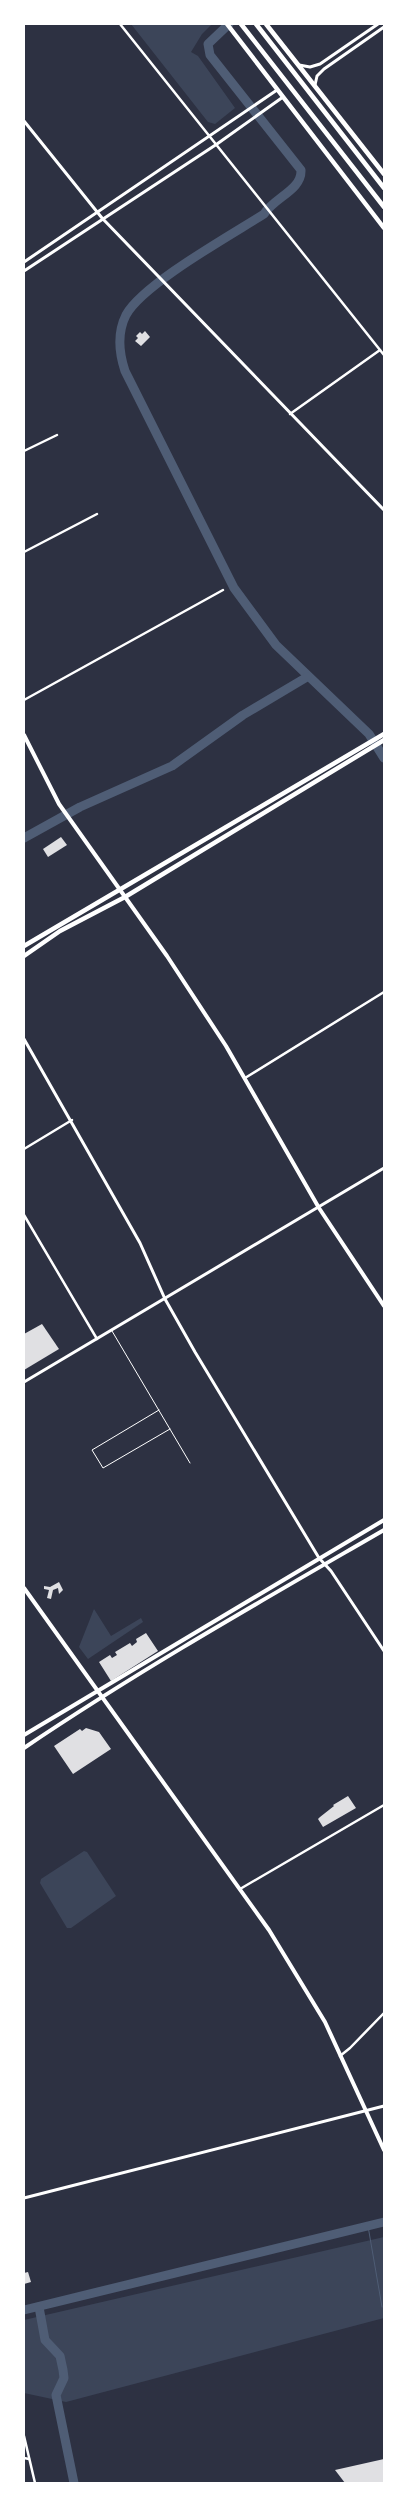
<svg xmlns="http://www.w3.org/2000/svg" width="408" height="2507" viewBox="0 0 408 2507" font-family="Commissioner,sans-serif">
	<rect width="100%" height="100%" fill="#2d3142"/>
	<g fill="#3c4559">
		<path d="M131,24H212L202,34L191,52L198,56L235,108L215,124L208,122Z"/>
		<path d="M94,1609L111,1636L141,1618L143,1622L88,1659L79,1647Z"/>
		<path d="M84,1851L87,1852L116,1896L71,1928H67L40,1883L41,1879Z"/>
		<path d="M384,2237V2318L66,2402L24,2393V2320Z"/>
	</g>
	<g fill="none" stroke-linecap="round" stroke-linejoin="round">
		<path stroke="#4f5d75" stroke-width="1" d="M368,2226L382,2307"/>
		<g stroke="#4f5d75" stroke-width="9">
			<path d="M229,24L208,44L210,55L301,170C302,190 275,197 264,214C231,235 143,284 126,315C117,333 119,353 125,371L234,588L276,645L369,734L384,758"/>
			<path d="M24,838L80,807L172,766L243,715L307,677"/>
			<path d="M39,2307L45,2340L60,2356L63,2370L64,2378L56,2395L74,2483"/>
			<path d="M24,2310L384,2222"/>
		</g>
	</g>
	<g fill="#e0e0e3">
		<path d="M145,331L150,337L141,346L135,341L138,338L136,336L140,332L142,334Z"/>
		<path d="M61,837L67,845L48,857L43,849Z"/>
		<path d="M42,1324L59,1349L24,1370V1334Z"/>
		<path d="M59,1582L63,1590L59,1594L58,1588L53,1590L51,1599L47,1598L49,1590L44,1589V1586L50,1587Z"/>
		<path d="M146,1633L158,1651L111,1681L99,1662L110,1655L112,1658L117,1655L115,1652L130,1643L132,1646L137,1642L136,1639Z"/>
		<path d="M86,1728L99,1732L111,1749L73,1774L54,1746L80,1729L82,1731Z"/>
		<path d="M348,1796L356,1808L323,1827L318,1819L320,1817L334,1806L333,1805Z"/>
		<path d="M28,2272L31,2282L24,2284V2273Z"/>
		<path d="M384,2459V2483H345L335,2470Z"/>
	</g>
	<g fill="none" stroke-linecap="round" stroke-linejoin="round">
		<g stroke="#fff" stroke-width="1">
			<path d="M112,1331L190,1463"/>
			<path d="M159,1410L92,1450L103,1468L170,1429"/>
		</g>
		<g stroke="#fff" stroke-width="2.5">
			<path d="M120,24L384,355"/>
			<path d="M290,414L380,350"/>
			<path d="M24,451L57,435"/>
			<path d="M24,552L97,514"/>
			<path d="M24,700L223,590"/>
			<path d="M245,1078L384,992"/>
			<path d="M24,1149L72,1120"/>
			<path d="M24,1215L97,1339"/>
			<path d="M240,1889L384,1805"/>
			<path d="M340,2056L350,2048L384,2013"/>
			<path d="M24,2436L35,2483"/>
			<path d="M24,2458L29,2459"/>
		</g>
		<g stroke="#fff" stroke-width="3">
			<path d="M299,65L310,67L320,64L378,24"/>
			<path d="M315,85L317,76L324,69L384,27"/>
			<path d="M24,121L102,218L384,510"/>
			<path d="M24,262L277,90"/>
			<path d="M24,271L217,144L283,97"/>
			<path d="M24,1039L140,1243L165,1299L195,1352L319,1558L331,1571L384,1651"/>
			<path d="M24,1382L384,1168"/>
			<path d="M24,2198L384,2106"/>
		</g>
		<g stroke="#fff" stroke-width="4">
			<path d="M24,735L59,804L167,956L226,1046L319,1208L384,1306"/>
			<path d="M24,1588L269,1930L325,2022L384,2150"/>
			<path d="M24,1735L384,1520"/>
			<path d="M24,1748C141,1669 263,1600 384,1530"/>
		</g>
		<g stroke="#fff" stroke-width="4.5">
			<path d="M227,24L384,228"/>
			<path d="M266,24L384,174"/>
			<path d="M24,946L384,734"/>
			<path d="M24,956L60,931L125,897L384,740"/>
		</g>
		<g stroke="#fff" stroke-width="4.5">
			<path d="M241,24L384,207"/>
			<path d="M256,24L384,188"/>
		</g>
	</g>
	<rect width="408" height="2507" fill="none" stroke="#ffffff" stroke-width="50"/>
</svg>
